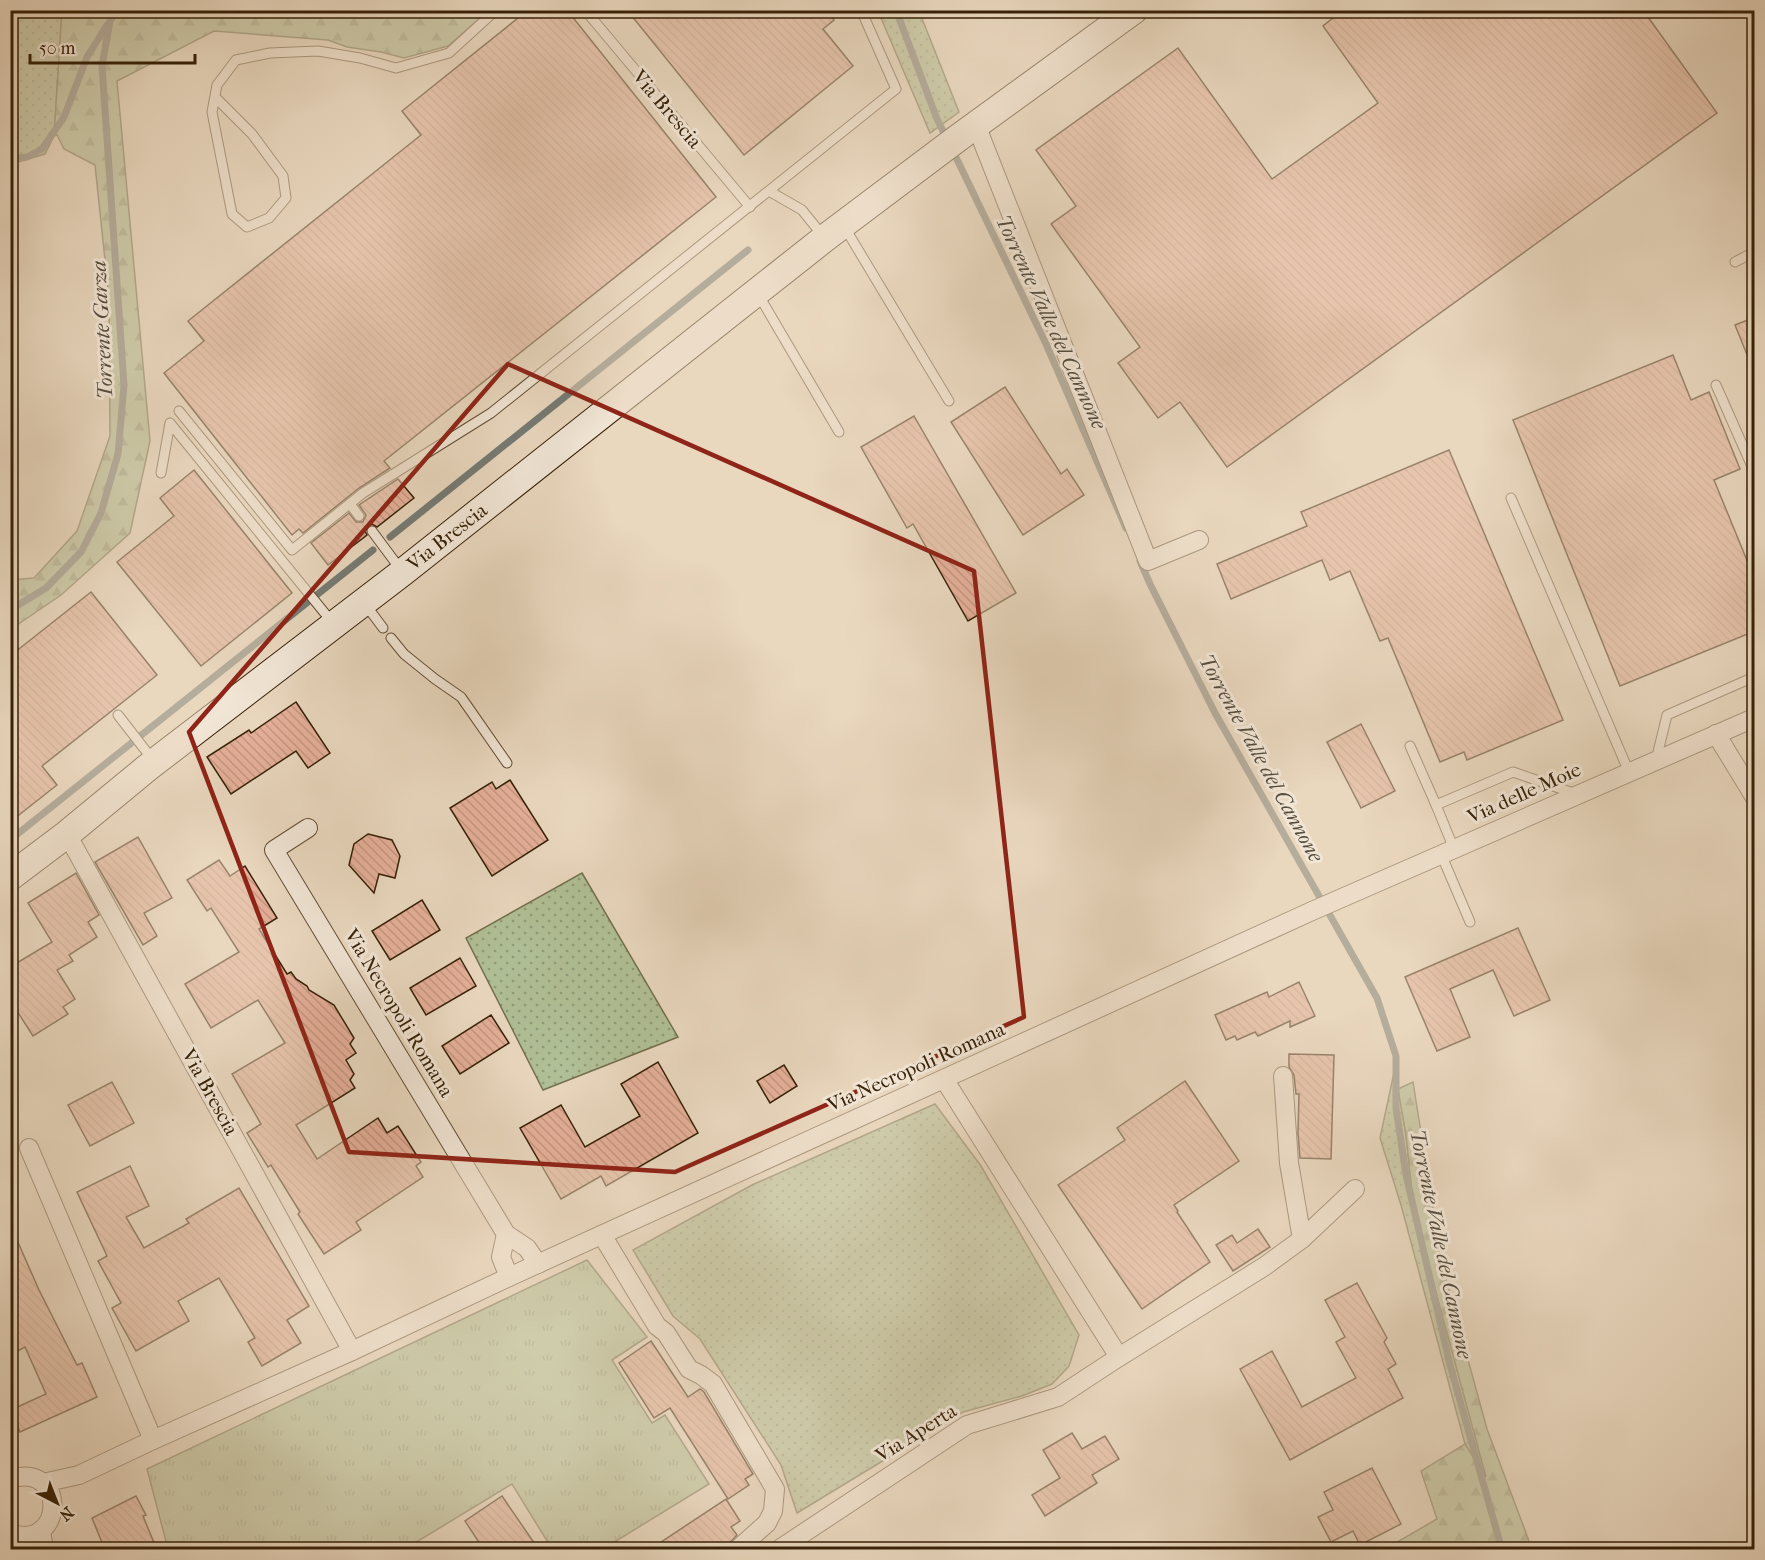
<svg xmlns="http://www.w3.org/2000/svg" width="1765" height="1560" viewBox="0 0 1765 1560" font-family="'IM FELL French Canon',serif">
	<defs>
		<pattern id="grass-dots" width="8" height="8" patternUnits="userSpaceOnUse" patternTransform="scale(1.5)"><rect width="8" height="8" fill="#b0bf96"/><path d="M2 2h.1M6 6h.1" fill="none" stroke="#909b78" stroke-width="1.8" stroke-linecap="round"/></pattern>
		<pattern id="forest-firs" width="22" height="20" patternUnits="userSpaceOnUse" patternTransform="scale(1.5)"><rect width="22" height="20" fill="#b0bf96"/><path d="M5 1l3.5 6h-7zM16 11l3.5 6h-7z" fill="#909b78"/></pattern>
		<pattern id="park-tufts" width="24" height="20" patternUnits="userSpaceOnUse" patternTransform="scale(1.5)"><rect width="24" height="20" fill="#b0bf96"/><path d="M3 7l-1-3M5 7V3M7 7l1-3M15 17l-1-3M17 17v-4M19 17l1-3" fill="none" stroke="#909b78"/></pattern>
		<pattern id="building-back-hatch" width="6" height="6" patternUnits="userSpaceOnUse" patternTransform="scale(1.5)"><rect width="6" height="6" fill="#e5af99"/><path d="M-1 5l2 2M0 0l6 6M5-1l2 2" fill="none" stroke="#c59682"/></pattern>
	</defs>
	<rect width="100%" height="100%" fill="#e9d7be"/>
	<filter id="stains"><feTurbulence type="fractalNoise" baseFrequency=".00333" numOctaves="4"/><feColorMatrix values="0 0 0 0 .2 0 0 0 0 .09 0 0 0 0 .02 0 0 0 .5 -.17"/></filter>
	<radialGradient id="worn" r=".72"><stop offset=".6" stop-color="#630" stop-opacity="0"/><stop offset="1" stop-color="#630" stop-opacity=".3"/></radialGradient>
	<g fill="url(#grass-dots)" stroke="#74704e" stroke-width="1.5">
		<path d="M11,11H62L54,136L45,154L11,164Z"/>
		<path d="M878,11H919L959,112L930,133Z"/>
		<path d="M582,873L678,1037L543,1090L466,938Z"/>
		<path d="M1395,1068L1406,1135L1414,1211L1487,1480L1465,1444L1401,1205L1380,1138Z"/>
		<path d="M935,1104L981,1166L1079,1335L1069,1366L1052,1384L1022,1396L963,1412L797,1513L781,1465L700,1339L673,1316L633,1250L752,1185Z"/>
	</g>
	<g fill="url(#forest-firs)" stroke="#74704e" stroke-width="1.5">
		<path d="M62,11H488L448,46L404,58L381,52L347,47L328,40L214,31L117,81L150,441L130,533L61,595L11,629V580L34,578L77,531L110,436L109,298L95,165L64,149L57,135L54,136Z"/>
		<path d="M1413,1082L1442,1265L1487,1429L1532,1549H1385L1437,1519L1421,1471L1465,1444L1486,1477L1414,1211L1406,1135L1398,1089Z"/>
	</g>
	<path fill="url(#park-tufts)" stroke="#74704e" stroke-width="1.5" d="M587,1260L647,1337L612,1360L652,1423L665,1415L709,1484L603,1549H552L512,1484L405,1549H168L147,1469Z"/>
	<g fill="none" stroke-linecap="round" stroke-linejoin="round">
		<g stroke="#757a74" stroke-width="7">
			<path d="M896,10L937,119L947,139"/>
			<path d="M952,149L1046,344L1126,528"/>
			<path d="M10,159L27,157L42,149L64,117L87,57L107,25"/>
			<path d="M390,537L748,250"/>
			<path d="M1140,561L1150,584L1215,713L1377,998L1396,1056V1108L1406,1175L1450,1365L1502,1550"/>
			<path d="M10,610L46,588L81,552L101,513L118,454L124,385L102,66L110,21L118,10"/>
			<path d="M10,840L373,550"/>
		</g>
	</g>
	<g fill="url(#building-back-hatch)" stroke="#372107" stroke-width="1.5">
		<path d="M528,10H567L716,197L384,461L390,468L359,488L303,533L299,529L292,535L164,373L204,341L188,321L421,135L402,111Z"/>
		<path d="M627,10H827L834,20L823,29L853,66L744,155Z"/>
		<path d="M1343,10H1643L1717,113L1227,467L1180,402L1158,418L1118,363L1140,347L1051,224L1076,206L1036,150L1178,48L1272,179L1378,103L1323,26Z"/>
		<path d="M1755,317V372H1754L1735,325Z"/>
		<path d="M1673,355L1691,400L1709,392L1740,469L1714,480L1755,580V631L1620,686L1513,420Z"/>
		<path d="M1005,387L1061,474L1067,469L1084,495L1023,535L951,422Z"/>
		<path d="M914,416L1016,593L968,621L913,524L907,528L861,447Z"/>
		<path d="M1449,450L1563,720L1467,760L1464,752L1440,762L1388,638L1380,641L1350,571L1330,580L1322,560L1231,599L1217,564L1307,526L1301,512Z"/>
		<path d="M194,470L292,593L201,666L117,562L174,516L160,498Z"/>
		<path d="M398,479L414,498L377,527L372,524L368,526L365,531L367,535L328,565L311,543L349,513L356,522H363L366,515L359,505Z"/>
		<path d="M91,592L157,675L42,766L57,785L10,822V656Z"/>
		<path d="M296,702L330,753L308,768L296,751L231,794L207,757L249,730L251,733Z"/>
		<path d="M1361,724L1395,791L1361,808L1327,742Z"/>
		<path d="M510,780L548,840L492,876L450,808L492,782L496,789Z"/>
		<path d="M368,834L392,840L400,856L395,878L379,874L374,893L349,865L354,844Z"/>
		<path d="M138,837L172,898L144,913L157,936L143,945L95,862Z"/>
		<path d="M219,860L230,876L245,866L277,918L259,929L287,974L291,972L296,979L307,986L309,990L334,1005L354,1038L350,1044L356,1053L346,1060L354,1074L350,1080L355,1088L296,1125L317,1159L378,1118L387,1133L398,1126L421,1162L416,1166L423,1177L356,1222L361,1230L324,1254L298,1214L300,1212L271,1165L268,1167L247,1133L261,1124L232,1074L285,1043L258,1000L211,1028L185,984L239,952L211,908L207,911L187,880Z"/>
		<path d="M76,873L99,915L88,922L97,937L69,955L73,961L57,970L75,999L63,1007L68,1014L33,1036L10,1000V967L52,942L28,903Z"/>
		<path d="M422,900L440,930L390,960L372,931Z"/>
		<path d="M1518,928L1550,1000L1514,1016L1493,970L1450,989L1470,1037L1437,1051L1405,977Z"/>
		<path d="M460,958L476,986L426,1015L410,988Z"/>
		<path d="M1299,982L1315,1016L1290,1027V1021L1258,1036L1255,1032L1237,1040L1235,1036L1226,1040L1215,1015L1267,992L1269,997Z"/>
		<path d="M491,1015L509,1043L460,1074L442,1046Z"/>
		<path d="M1289,1054L1334,1055L1331,1159L1300,1158L1298,1133L1299,1094H1296L1294,1075L1289,1067Z"/>
		<path d="M658,1062L698,1133L606,1186L601,1176L561,1199L520,1128L561,1105L585,1147L640,1116L621,1084Z"/>
		<path d="M784,1065L797,1086L770,1103L757,1081Z"/>
		<path d="M1185,1081L1239,1161L1174,1205L1178,1211L1177,1212L1210,1262L1142,1309L1058,1185L1125,1140L1117,1128Z"/>
		<path d="M112,1082L134,1123L90,1146L68,1105Z"/>
		<path d="M130,1166L149,1206L126,1217L144,1248L189,1223L186,1219L239,1188L309,1306L287,1320L301,1343L262,1366L248,1342L255,1338L219,1278L178,1301L189,1321L136,1351L112,1308L121,1303L98,1261L107,1256L77,1192Z"/>
		<path d="M10,1224L39,1290L77,1365L82,1363L97,1397L20,1432L11,1410L46,1394L25,1347L10,1355Z"/>
		<path d="M1258,1229L1270,1247L1233,1271L1216,1245L1232,1235L1237,1243Z"/>
		<path d="M1357,1283L1387,1338L1384,1342L1396,1364L1388,1369L1403,1398L1290,1460L1240,1369L1272,1351L1302,1407L1356,1378L1336,1342L1345,1337L1325,1300Z"/>
		<path d="M651,1341L688,1397L700,1389L704,1392L753,1474L745,1479L749,1485L728,1499L670,1408L654,1418L619,1363Z"/>
		<path d="M1072,1433L1082,1449L1105,1436L1119,1459L1092,1475L1097,1483L1045,1516L1032,1495L1060,1478L1043,1450Z"/>
		<path d="M1372,1468L1401,1524L1360,1545L1353,1531L1331,1542L1318,1517L1333,1510L1324,1492Z"/>
		<path d="M136,1496L146,1515L143,1516L157,1550H105L92,1518Z"/>
		<path d="M502,1496L539,1550H484L465,1521Z"/>
		<path d="M726,1499L740,1521L731,1527L737,1535L726,1547L722,1550H649Z"/>
	</g>
	<g fill="none" stroke-linecap="round" stroke-linejoin="round">
		<defs>
			<g id="service">
				<path d="M585,10L750,207"/>
				<path d="M215,97L252,134L283,176L286,198L269,218L247,227L232,214L212,112L217,85L236,60L270,53L318,51L360,58L396,68L449,53L496,10"/>
				<path d="M769,191L802,210L823,236"/>
				<path d="M845,228L949,401"/>
				<path d="M1735,262L1754,252"/>
				<path d="M758,294L839,432"/>
				<path d="M1716,385L1754,471"/>
				<path d="M179,411L292,550L363,493L491,413L896,89L861,10"/>
				<path d="M161,473L170,423L332,622"/>
				<path d="M1511,498L1629,772"/>
				<path d="M350,504L359,516"/>
				<path d="M372,531L401,570"/>
				<path d="M365,604L383,628"/>
				<path d="M391,638L404,654L435,679L461,697L507,763"/>
				<path d="M118,715L153,760"/>
				<path d="M1410,746L1436,805"/>
				<path d="M1656,760L1667,715L1754,677"/>
				<path d="M1454,849L1436,805L1513,772L1576,794"/>
				<path d="M1441,854L1470,922"/>
			</g>
			<g id="minor">
				<path d="M976,125L1148,561L1199,540"/>
				<path d="M1716,734L1754,796"/>
				<path d="M308,828L274,850L506,1234L527,1248L538,1264"/>
				<path d="M67,834L352,1351"/>
				<path d="M1283,1076L1289,1163L1302,1239"/>
				<path d="M29,1148L153,1440"/>
				<path d="M506,1234L501,1257L509,1277"/>
				<path d="M602,1235L657,1326L666,1333L689,1369L701,1375L713,1384L775,1489L773,1511L767,1523L737,1550"/>
				<path d="M1119,1357L1265,1266L1302,1239L1355,1189"/>
				<path d="M10,1479C69,1461 64,1553 10,1533"/>
				<path d="M43,1483L79,1475L153,1440L352,1351L509,1277L1312,911L1754,718"/>
				<path d="M41,1530L44,1550"/>
				<path d="M778,1550L967,1425L1058,1397L1119,1357L944,1079"/>
			</g>
			<path id="secondary" d="M10,877L67,834L147,768L403,572L825,238L958,138L1134,10"/>
		</defs>
		<use href="#service" stroke="#644e35" stroke-width="11"/>
		<use href="#minor" stroke="#644e35" stroke-width="20"/>
		<use href="#secondary" stroke="#372107" stroke-width="29"/>
		<use href="#service" stroke="#f1e5d5" stroke-width="9"/>
		<use href="#minor" stroke="#f1e5d5" stroke-width="18"/>
		<use href="#secondary" stroke="#f1e5d5" stroke-width="27"/>
	</g>
	<path d="M0 0H1765V1560H0ZM508,364L974,571L1024,1017L675,1172L349,1152L189,732Z" fill="#e9d7be" fill-opacity=".55" fill-rule="evenodd"/>
	<path fill="none" stroke="#8f2418" stroke-width="4.5" stroke-linejoin="round" d="M508,364L974,571L1024,1017L675,1172L349,1152L189,732Z"/>
	<g text-anchor="middle" dominant-baseline="central" stroke-width="6" stroke-linejoin="round" paint-order="stroke">
		<g font-size="20" fill="#372107" stroke="#f1e5d5">
			<text transform="translate(667 109) rotate(50)">Via Brescia</text>
			<text transform="translate(447 537) rotate(-38)">Via Brescia</text>
			<text transform="translate(1524 793) rotate(-24)">Via delle Moie</text>
			<text transform="translate(399 1013) rotate(59)">Via Necropoli Romana</text>
			<text transform="translate(916 1067) rotate(-24)">Via Necropoli Romana</text>
			<text transform="translate(210 1092) rotate(61)">Via Brescia</text>
			<text transform="translate(916 1433) rotate(-32)">Via Aperta</text>
		</g>
		<g font-size="21" font-style="italic" fill="#564e3e" stroke="#f1e5d5">
			<text transform="translate(1051 322) rotate(65)">Torrente Valle del Cannone</text>
			<text transform="translate(102 330) rotate(-93)">Torrente Garza</text>
			<text transform="translate(1261 758) rotate(61)">Torrente Valle del Cannone</text>
			<text transform="translate(1441 1244) rotate(78)">Torrente Valle del Cannone</text>
		</g>
	</g>
	<rect width="1765" height="1560" fill="none" stroke="#e9d7be" stroke-width="36"/>
	<rect x="12" y="12" width="1741" height="1536" fill="none" stroke="#372107" stroke-width="3"/>
	<rect x="18" y="18" width="1729" height="1524" fill="none" stroke="#372107" stroke-width="1.5"/>
	<g transform="translate(57 1503) rotate(138)" stroke="#f1e5d5" stroke-width="4.5" paint-order="stroke">
	<path d="M0-4.5L10 22L0 15L-10 22Z" fill="#372107"/>
	<text y="-9" font-size="16" font-weight="bold" text-anchor="middle" fill="#372107">N</text>
	</g>
	<path d="M30 54v9h165v-9" fill="none" stroke="#372107" stroke-width="3"/>
	<text x="39" y="54" font-size="18" fill="#372107" stroke="#f1e5d5" stroke-width="4.5" paint-order="stroke">50 m</text>
	<rect width="100%" height="100%" filter="url(#stains)"/>
	<rect width="100%" height="100%" fill="url(#worn)"/>
</svg>
